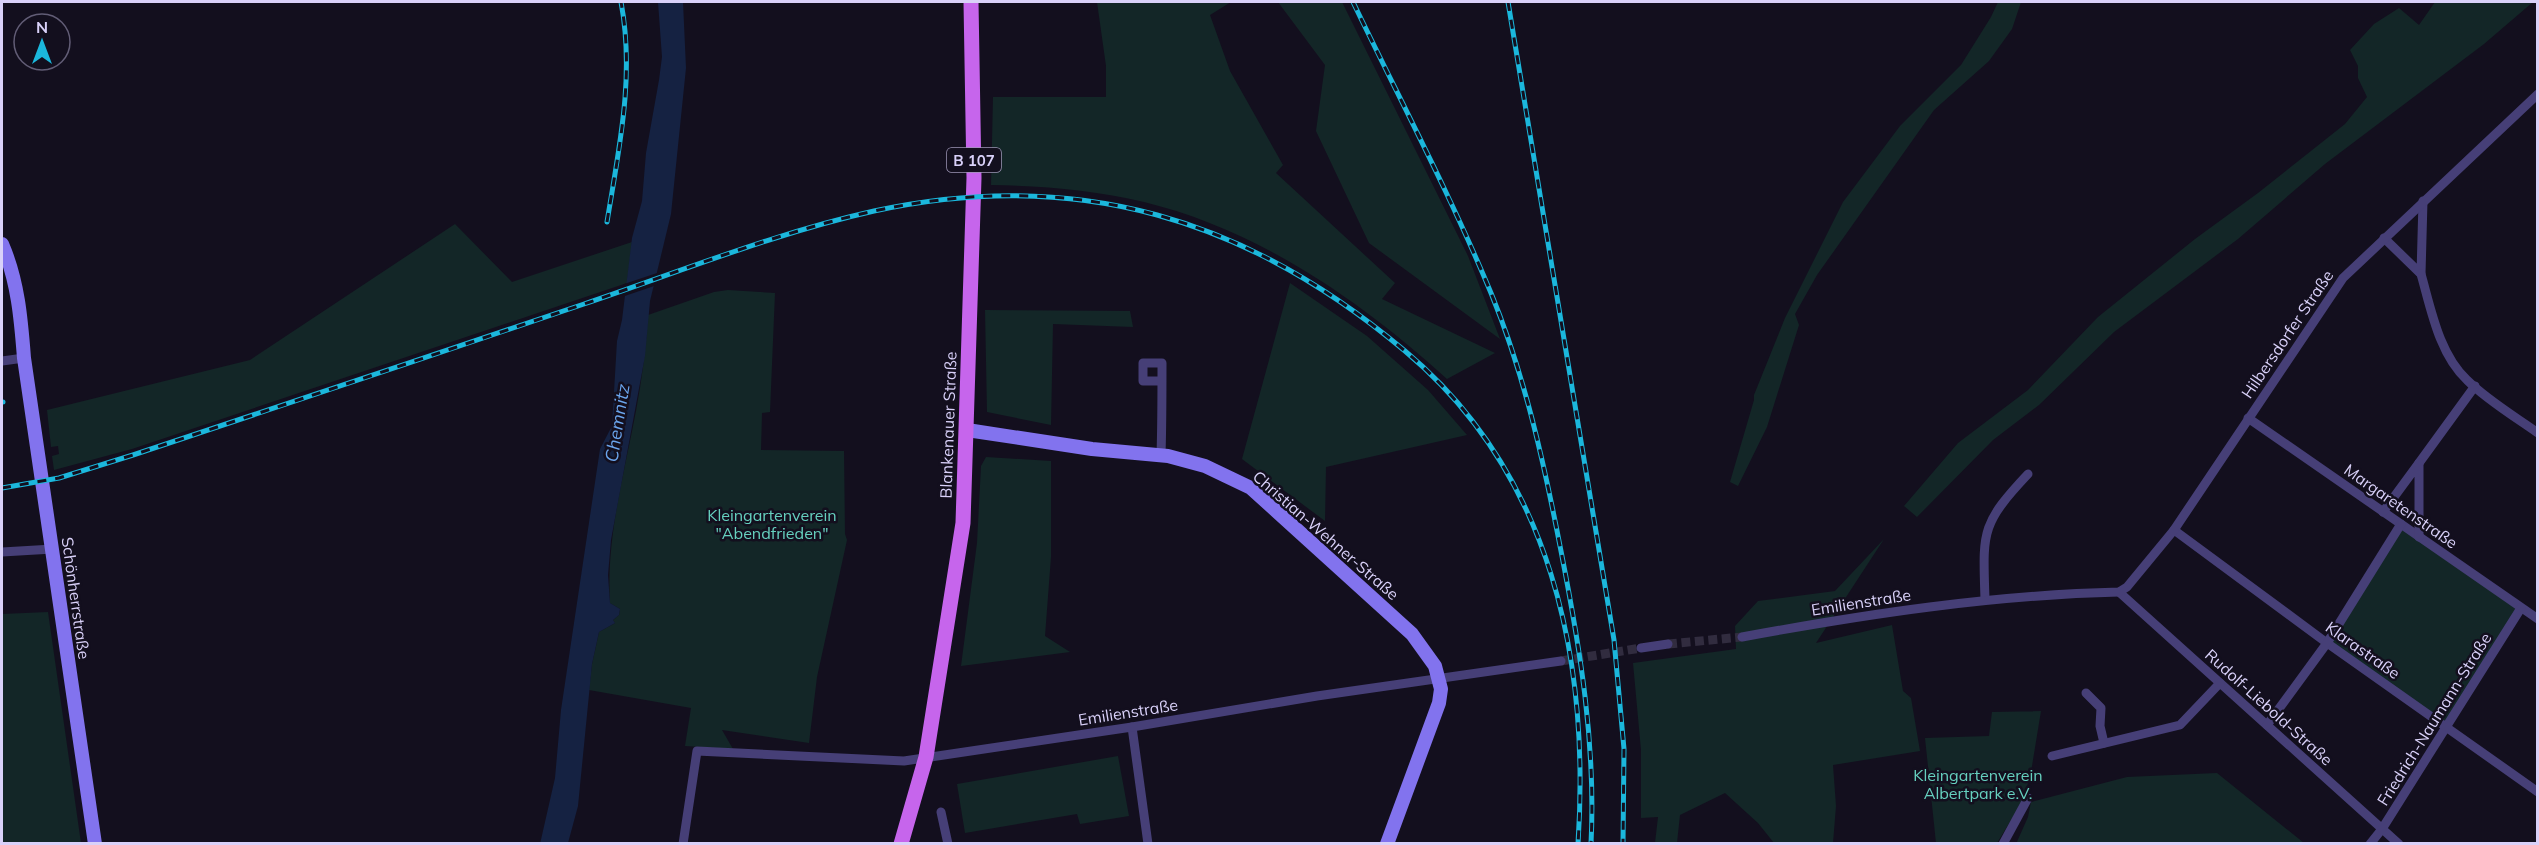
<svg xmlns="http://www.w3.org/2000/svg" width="2539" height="845" viewBox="0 0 2539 845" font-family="Mulish,sans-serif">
	<rect width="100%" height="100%" fill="#130f1e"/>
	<g fill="#132627">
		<path d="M1097,2H1231L1210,15L1230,71L1283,165L1276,173L1395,283L1382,299L1495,353L1447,379C1361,301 1259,230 1144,202C1094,190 1042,186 991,185L993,97H1106V66Z"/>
		<path d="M1278,2H1342L1468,256L1500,339L1369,243L1316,131L1325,65Z"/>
		<path d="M1998,2H2021L2012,29L1989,61L1934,110L1817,275L1795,314L1799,325L1767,427L1738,486L1730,482L1754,400V395L1785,318L1843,202L1900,126L1961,65L1991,17Z"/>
		<path d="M2435,2H2533L2484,44L2325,164L2238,239L2114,332L2039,405L1993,440L1917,517L1904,506L1958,443L2028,390L2098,317L2195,239L2258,193L2345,124L2367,97L2358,78V66L2350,50L2374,24L2399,8L2419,25Z"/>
		<path d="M455,224L512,282L632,242L627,283L132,449L54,470L52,456L59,454L58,446L51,447L47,410L250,360Z"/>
		<path d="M1290,283L1367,336L1428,390L1467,435L1326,467L1325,521L1242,459Z"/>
		<path d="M728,290L775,293L770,412L762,413L761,450L844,451L845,534L847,540L817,677L809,743L722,730L733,749L685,746L691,708L589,690L592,664L599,632L615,623L613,620L619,615L620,609L610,603C606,537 624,475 636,411C642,379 646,347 648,315L714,292Z"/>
		<path d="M985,310L1130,311L1133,327L1053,324L1051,425L987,412Z"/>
		<path d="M986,457L1051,461V557L1045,636L1070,652L961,666L977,543L981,466Z"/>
		<path d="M2402,528L2517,609L2447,723L2330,642Z"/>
		<path d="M1884,539L1816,643L1892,625L1903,691L1911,698L1920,751L1833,765L1836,806L1833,843H1774L1758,823L1725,793L1680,815L1677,843H1655L1658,817L1641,818V750L1633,663L1736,649L1735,626L1758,601L1835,591Z"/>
		<path d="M48,612L81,843H2V614Z"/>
		<path d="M2041,711L2032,766L2024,799L1997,843H1936L1925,738L1989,736L1992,712Z"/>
		<path d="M1118,756L1129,816L1080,824L1077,814L965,833L957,784Z"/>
		<path d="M2217,773L2304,843L2016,844L2028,817L2031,802L2127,777Z"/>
	</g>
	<path fill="#152242" d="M658,2H683L686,68L671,214L650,301L645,356L611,540L608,575L610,603L620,609L619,615L613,620L615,623L599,632L592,664L578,806L568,843L540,844L555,778L561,710L600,449L612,426L617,341L622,320L632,238L642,201L646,153L659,80L662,57Z"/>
	<path fill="#130f1e" d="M660,272L657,285L622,297L624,284Z"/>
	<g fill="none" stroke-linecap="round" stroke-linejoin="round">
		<g stroke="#312c3f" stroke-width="9" stroke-dasharray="9 4.5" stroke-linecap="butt">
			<path d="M1668,644L1742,637"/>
			<path d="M1561,661L1641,648"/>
		</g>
		<g stroke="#463f77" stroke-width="9">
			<path d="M2384,238L2421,274L2423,201"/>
			<path d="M2421,274C2431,309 2439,354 2467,380C2487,400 2514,416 2538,433"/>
			<path d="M2,361L24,358"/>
			<path d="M2248,418L2538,619"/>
			<path d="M1161,455C1162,425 1162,394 1162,363H1143V381H1162"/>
			<path d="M2419,463L2475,386"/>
			<path d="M2383,512L2419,463V537"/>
			<path d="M2174,530L2327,643L2538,792"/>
			<path d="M2,552L53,549"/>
			<path d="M2119,592L2399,844"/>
			<path d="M1985,600C1983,532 1980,525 2028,474"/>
			<path d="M1742,637C1867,614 1992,595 2119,592L2127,587L2174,530L2343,278L2538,94"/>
			<path d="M1641,648L1668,644"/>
			<path d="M2086,693L2101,708L2100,726L2104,743"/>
			<path d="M2267,725L2327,643L2401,524"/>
			<path d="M1132,727L1148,844"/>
			<path d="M2052,756L2180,725L2220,683"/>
			<path d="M941,812L948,844"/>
			<path d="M683,844L697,751L904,761L1132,727L1317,696L1561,661"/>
			<path d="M2003,844L2028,798"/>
			<path d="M2370,844L2382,829L2521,608"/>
		</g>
		<g stroke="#8273ee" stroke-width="14">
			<path d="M2,244C18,281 21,319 24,358L95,844"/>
			<path d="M967,430L1092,449L1168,456L1205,466L1251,488L1412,634L1435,666L1441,689L1439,703L1387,844"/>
		</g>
		<path stroke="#c665ec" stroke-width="15" d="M901,844L926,757L963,523L974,178L971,2"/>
		<defs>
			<g id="rail">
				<path d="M1353,2C1399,98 1450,194 1491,293C1525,376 1544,463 1561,551C1580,648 1596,744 1591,844"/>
				<path d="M1508,2L1614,640L1624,749L1623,844"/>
				<path d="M607,222C619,148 635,76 621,2"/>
				<path d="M2,402H3"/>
				<path d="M2,488L59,478L133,455C283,405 434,355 584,304C679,272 775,233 874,211C1078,167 1248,219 1405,351C1552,474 1590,660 1578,844"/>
			</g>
		</defs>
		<use href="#rail" stroke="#1bb7dc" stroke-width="5"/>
		<use href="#rail" stroke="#130f1e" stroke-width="3" stroke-dasharray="9" stroke-linecap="butt"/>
	</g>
	<g text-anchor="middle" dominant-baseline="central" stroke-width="5" stroke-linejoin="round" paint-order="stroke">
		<rect fill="#130f1e" stroke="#9e97b7" stroke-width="1.5" x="947" y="148" width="54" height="24" rx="4.5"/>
		<g font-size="15" font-weight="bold" fill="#d9d1f9">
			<text x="974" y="160">B 107</text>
		</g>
		<g font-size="16" fill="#d9d1f9" stroke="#130f1e">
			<text transform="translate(2287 334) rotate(-56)">Hilbersdorfer Straße</text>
			<text transform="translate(948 425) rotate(-88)">Blankenauer Straße</text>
			<text transform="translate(2401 506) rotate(35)">Margaretenstraße</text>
			<text transform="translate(1326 535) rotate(41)">Christian-Wehner-Straße</text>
			<text transform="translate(76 598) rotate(82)">Schönherrstraße</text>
			<text transform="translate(1861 602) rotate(-9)">Emilienstraße</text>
			<text transform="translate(2363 650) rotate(35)">Klarastraße</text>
			<text transform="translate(2269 707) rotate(42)">Rudolf-Liebold-Straße</text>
			<text transform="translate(1128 712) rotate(-9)">Emilienstraße</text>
			<text transform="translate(2434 719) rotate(-58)">Friedrich-Naumann-Straße</text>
		</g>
		<g font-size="16" fill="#66d0bf" stroke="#130f1e">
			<text x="772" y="515">Kleingartenverein<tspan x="772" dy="18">"Abendfrieden"</tspan></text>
			<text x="1978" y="775">Kleingartenverein<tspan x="1978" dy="18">Albertpark e.V.</tspan></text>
		</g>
		<g font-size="18" font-style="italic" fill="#6ba5ed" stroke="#130f1e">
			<text transform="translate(617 423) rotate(-81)">Chemnitz</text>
		</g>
	</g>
	<rect width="2539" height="845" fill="none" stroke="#d9d1f9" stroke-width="6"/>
	<g transform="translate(42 42)"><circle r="28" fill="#130f1e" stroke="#625d76" stroke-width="1.5"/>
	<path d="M0-4.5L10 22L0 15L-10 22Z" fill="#1bb7dc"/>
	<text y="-9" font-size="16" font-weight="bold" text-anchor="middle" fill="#d9d1f9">N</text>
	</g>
</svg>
